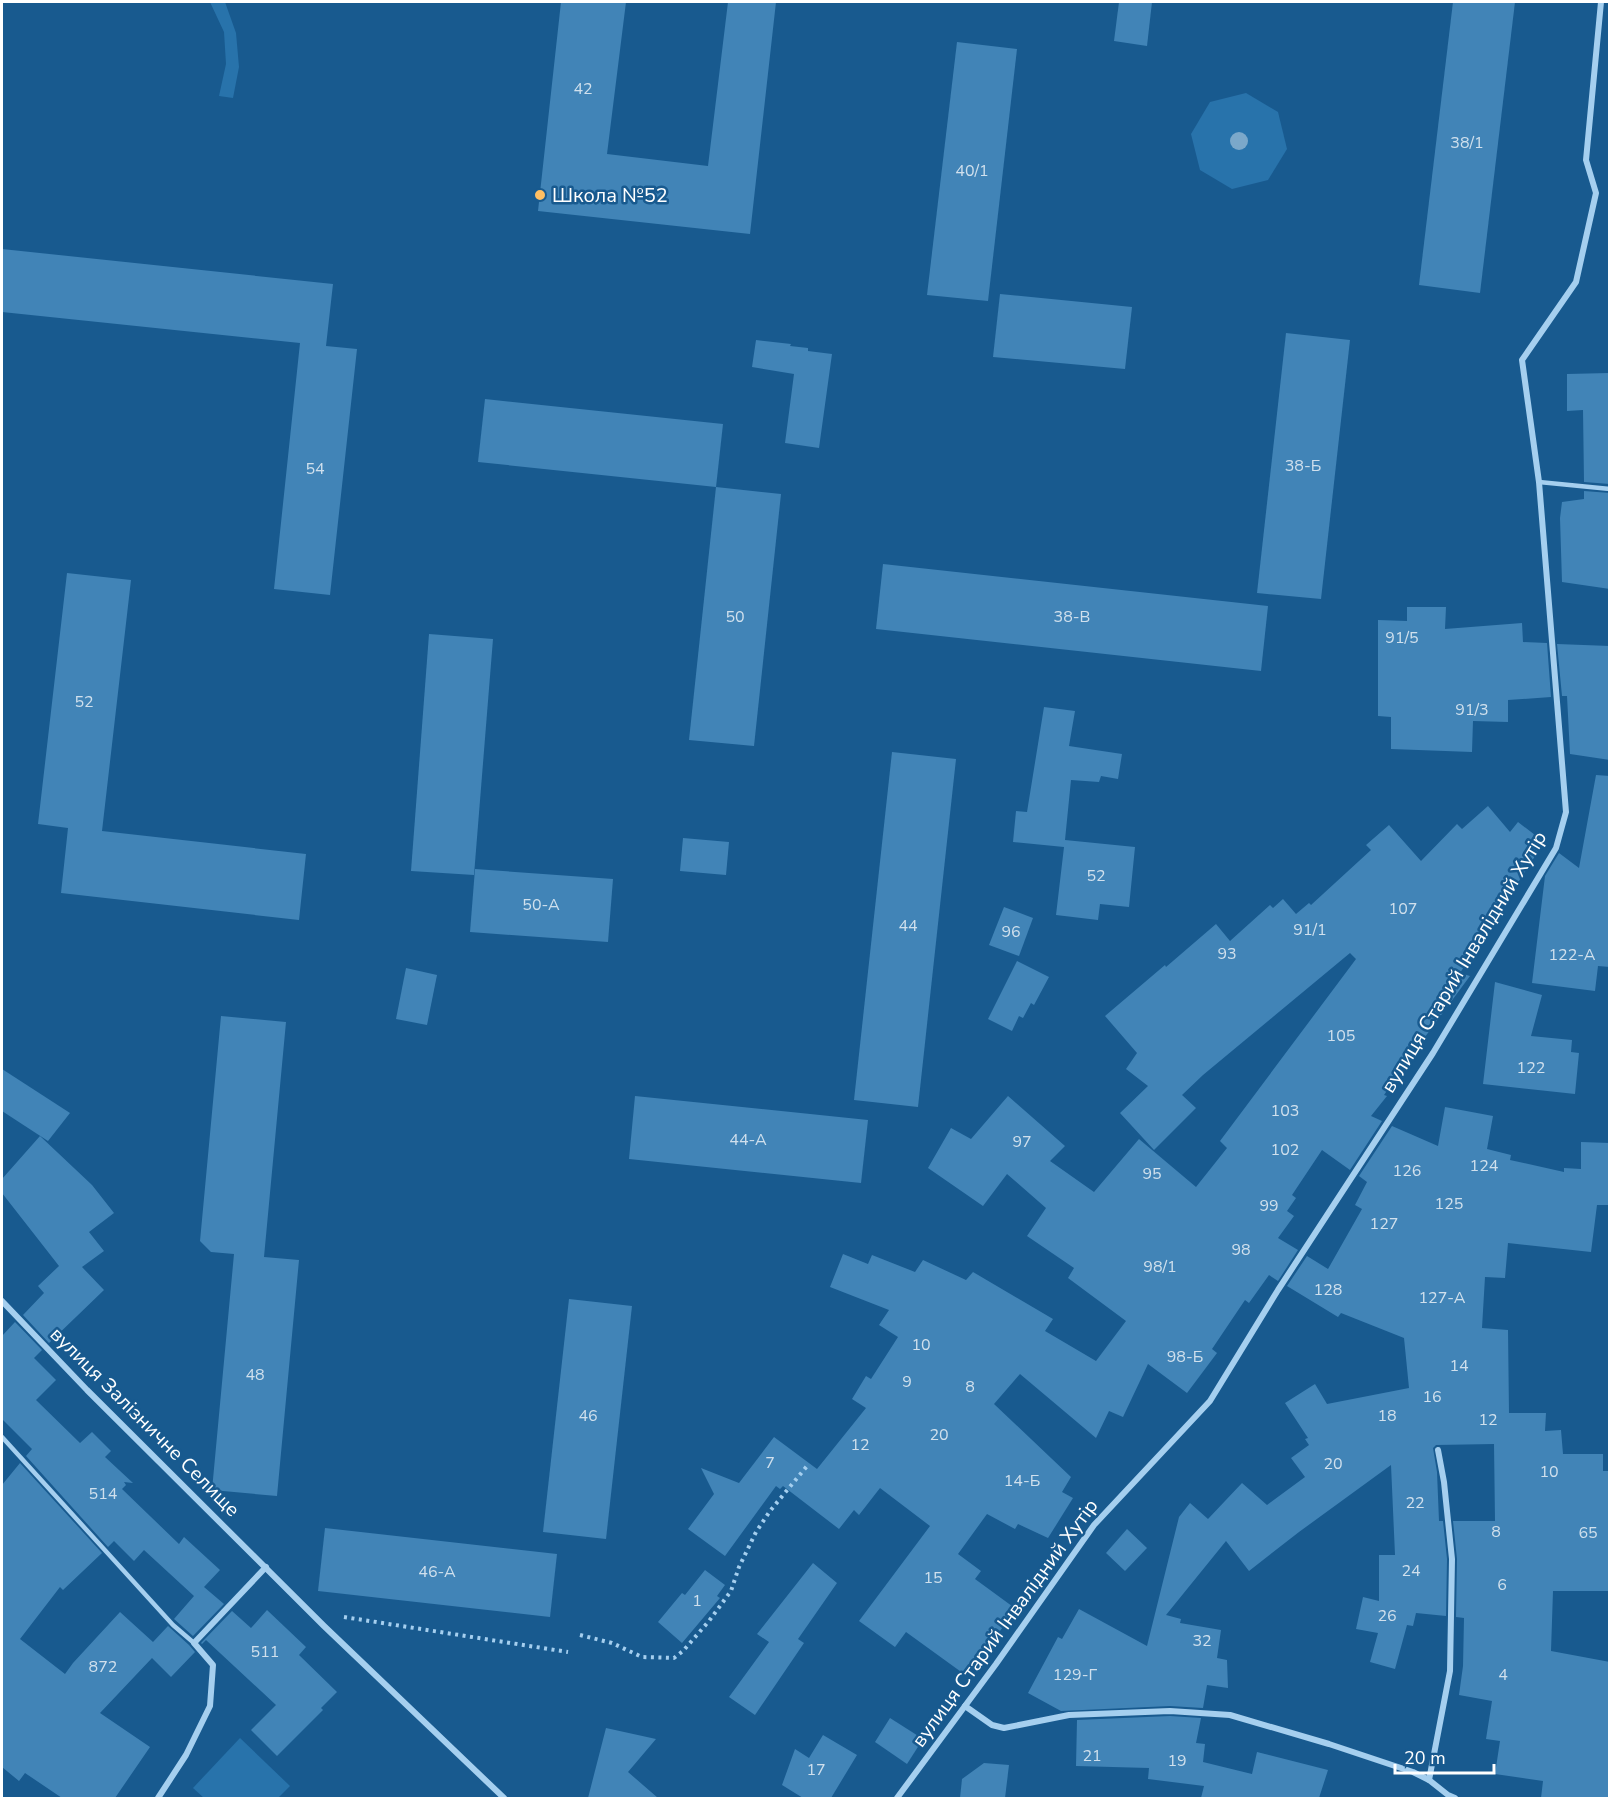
<svg xmlns="http://www.w3.org/2000/svg" width="1611" height="1800" viewBox="0 0 1611 1800" font-family="'Nunito Sans',sans-serif">
	<rect width="100%" height="100%" fill="#185a8f"/>
	<g fill="#2873ab">
		<path d="M210,2H225L236,33L239,67L233,98L219,96L226,64L224,32Z"/>
		<path d="M1246,93L1278,112L1287,149L1268,180L1232,189L1200,170L1191,134L1210,102Z"/>
		<path d="M240,1738L290,1786L278,1798H204L193,1788Z"/>
	</g>
	<g fill="#4184b7">
		<path d="M561,2H626L607,154L708,166L728,2H776L750,234L538,211Z"/>
		<path d="M1119,2H1152L1147,46L1114,41Z"/>
		<path d="M1453,2H1515L1480,293L1419,285Z"/>
		<path d="M957,42L1017,49L988,301L927,295Z"/>
		<path d="M2,249L333,284L326,346L357,349L330,595L274,589L300,343L2,312Z"/>
		<path d="M1000,294L1132,307L1125,369L993,357Z"/>
		<path d="M1286,333L1350,340L1321,599L1257,593Z"/>
		<path d="M756,340L791,344L790,346L808,348V351L832,354L819,448L785,443L794,374L752,367Z"/>
		<path d="M1609,373L1610,484L1584,482L1583,410L1567,411V374Z"/>
		<path d="M485,399L723,424L716,487L478,462Z"/>
		<path d="M716,487L781,494L754,746L689,740Z"/>
		<path d="M1584,491L1610,493V589L1562,582L1560,518L1562,502L1584,499Z"/>
		<path d="M883,564L1268,606L1261,671L876,629Z"/>
		<path d="M67,573L131,580L102,831L306,854L299,920L61,893L68,828L38,824Z"/>
		<path d="M1407,607H1446L1445,629L1522,623L1523,642L1547,643L1551,697L1508,700V722L1473,721L1472,752L1391,749V717L1378,716V620L1407,621Z"/>
		<path d="M429,634L493,639L474,875L411,871Z"/>
		<path d="M1557,644L1610,646V760L1570,754L1567,696H1562Z"/>
		<path d="M1044,707L1075,711L1069,746L1122,754L1118,779L1101,776L1099,782L1071,780L1065,840L1135,847L1129,907L1100,904L1098,920L1056,915L1064,847L1013,842L1016,811L1027,812Z"/>
		<path d="M892,752L956,759L918,1107L854,1100Z"/>
		<path d="M1596,775L1610,776V967L1598,966L1595,991L1532,983L1545,876L1559,853L1579,868Z"/>
		<path d="M1488,806L1510,832L1518,822L1544,842L1460,973L1470,976L1419,1045L1384,1095L1387,1096L1371,1116L1382,1121L1350,1170L1322,1150L1292,1195L1296,1198L1287,1211L1294,1216L1278,1238L1298,1250L1278,1281L1269,1275L1249,1303L1245,1300L1212,1349L1217,1353L1187,1393L1148,1364L1123,1417L1109,1411L1096,1438L1020,1374L994,1404L1071,1477L1062,1492L1073,1498L1048,1538L1018,1524L1015,1529L987,1514L958,1554L981,1571L975,1579L1016,1609L973,1668L974,1658L964,1674L906,1632L895,1647L859,1621L930,1526L880,1488L859,1515L854,1510L839,1529L783,1486L780,1489L776,1486L725,1556L688,1529L714,1494L701,1468L739,1483L774,1437L817,1469L866,1408L852,1399L866,1376L871,1379L898,1337L879,1325L889,1310L830,1287L843,1254L868,1264L872,1255L915,1272L923,1260L966,1280L973,1272L1053,1319L1045,1331L1096,1361L1126,1321L1068,1278L1074,1268L1027,1236L1046,1208L1007,1174L983,1206L928,1168L951,1128L971,1139L1008,1096L1065,1146L1050,1161L1094,1192L1139,1139L1196,1187L1227,1148L1220,1141L1356,959L1350,953L1203,1075L1182,1095L1196,1108L1154,1150L1120,1113L1148,1086L1126,1069L1137,1053L1105,1016L1165,965L1166,967L1216,924L1230,941L1270,905L1273,908L1283,899L1296,914L1309,903L1311,905L1371,850L1366,845L1389,825L1421,861L1457,824L1462,829Z"/>
		<path d="M683,838L729,842L726,875L680,871Z"/>
		<path d="M475,869L613,879L608,942L470,932Z"/>
		<path d="M1004,907L1033,918L1019,956L989,945Z"/>
		<path d="M1017,961L1049,977L1034,1005L1031,1003L1023,1018L1019,1016L1012,1031L988,1019Z"/>
		<path d="M406,968L437,975L427,1025L396,1019Z"/>
		<path d="M1495,982L1542,995L1531,1036L1572,1040L1571,1052L1579,1053L1575,1094L1483,1084Z"/>
		<path d="M221,1016L286,1022L264,1257L299,1260L277,1496L212,1490L234,1254L211,1252L200,1241Z"/>
		<path d="M2,1069L70,1113L48,1141L2,1111Z"/>
		<path d="M635,1096L868,1120L861,1183L629,1159Z"/>
		<path d="M1445,1107L1493,1116L1487,1149L1511,1155L1510,1160L1564,1172V1168L1581,1169V1142L1610,1143V1205H1597L1591,1252L1508,1243L1505,1278L1485,1277L1482,1328L1508,1330L1509,1413H1546L1545,1431L1561,1430L1563,1454H1603V1471H1610V1591H1553L1551,1651L1610,1662V1798H1541L1543,1781L1495,1774L1500,1741L1486,1739L1492,1701L1459,1695L1463,1666L1464,1618L1456,1617L1457,1559L1453,1521H1495L1494,1444L1436,1445L1433,1448L1437,1472L1439,1521H1443L1447,1559L1446,1616L1416,1613L1413,1626L1407,1625L1395,1669L1370,1662L1378,1633L1356,1629L1363,1597L1379,1601V1555H1395L1391,1465L1299,1532L1249,1571L1226,1541L1166,1615L1181,1619L1180,1623L1221,1630L1217,1658L1227,1660L1228,1688L1207,1685L1203,1708L1170,1706L1061,1711L1028,1693L1058,1637L1062,1639L1079,1609L1147,1646L1179,1517L1190,1503L1208,1519L1242,1483L1267,1505L1305,1477L1291,1458L1309,1445L1305,1439L1308,1438L1285,1403L1315,1384L1327,1404L1409,1388L1404,1338L1341,1313L1338,1317L1287,1286L1307,1256L1328,1269L1362,1209L1355,1205L1367,1182L1359,1176L1392,1126L1438,1146Z"/>
		<path d="M40,1136L92,1185L114,1213L89,1232L104,1251L82,1267L104,1290L49,1343L23,1315L44,1293L38,1286L59,1266L2,1193V1179Z"/>
		<path d="M569,1299L632,1306L606,1539L543,1532Z"/>
		<path d="M15,1322L42,1350L34,1358L56,1380L36,1400L80,1443L92,1432L111,1451L105,1457L133,1483L124,1482L126,1485L122,1489L179,1544L184,1537L220,1570L204,1587L224,1604L193,1636L174,1619L194,1596L144,1550L134,1561L114,1541L108,1547L26,1456L32,1449L2,1419V1336Z"/>
		<path d="M20,1463L102,1553L63,1590L60,1587L20,1639L65,1674L73,1663L120,1612L153,1642L168,1626L189,1645L195,1652L171,1677L152,1658L100,1713L150,1747L115,1798H62L25,1773L19,1781L2,1767V1485Z"/>
		<path d="M325,1528L557,1554L550,1617L318,1591Z"/>
		<path d="M1127,1529L1147,1548L1125,1571L1106,1553Z"/>
		<path d="M813,1563L837,1583L798,1639L804,1643L755,1715L729,1697L769,1642L757,1634Z"/>
		<path d="M705,1570L725,1585L717,1596L720,1598L682,1643L658,1622L682,1593L685,1595Z"/>
		<path d="M267,1610L306,1647L299,1655L337,1692L321,1708L323,1710L277,1756L251,1730L276,1705L206,1640L202,1644L201,1643L232,1611L251,1628Z"/>
		<path d="M1170,1716L1201,1718L1196,1743L1205,1744L1203,1762L1252,1774L1257,1752L1328,1770L1319,1798H1201L1204,1786L1148,1779L1149,1768L1076,1766L1077,1720Z"/>
		<path d="M890,1718L923,1739L907,1764L875,1742Z"/>
		<path d="M606,1728L656,1739L628,1772L658,1798H588Z"/>
		<path d="M823,1735L857,1755L831,1798H803L782,1785L795,1749L809,1758Z"/>
		<path d="M984,1763L1009,1765L1005,1798H960L962,1779Z"/>
	</g>
	<g fill="none" stroke-linecap="round" stroke-linejoin="round">
		<g stroke="#a5cfef" stroke-width="4" stroke-dasharray="3 4.5" stroke-linecap="butt">
			<path d="M344,1617L568,1652"/>
			<path d="M580,1635L612,1643L642,1657L674,1658L683,1651L709,1621L731,1591L739,1567L756,1532L770,1511L807,1466"/>
		</g>
		<g stroke="#a5cfef" stroke-width="4.5">
			<path d="M1539,482L1610,489"/>
			<path d="M2,1437L173,1625L194,1643"/>
		</g>
		<g stroke="#a5cfef" stroke-width="6">
			<path d="M2,1301L87,1390L324,1626L504,1798"/>
			<path d="M965,1706L992,1725L1004,1728L1069,1715L1170,1711L1230,1715L1329,1744L1413,1772L1429,1780L1448,1795L1455,1798"/>
			<path d="M1429,1780L1450,1671L1452,1559L1444,1482L1438,1450"/>
			<path d="M158,1798L186,1755L210,1706L213,1665L194,1643L266,1567"/>
			<path d="M897,1798L996,1664L1094,1525L1210,1401L1278,1290L1433,1053L1556,848L1566,812L1539,482L1522,360L1576,282L1596,193L1586,160L1601,2"/>
		</g>
	</g>
	<circle fill="#7ba8ca" cx="1239" cy="141" r="9"/>
	<circle fill="#ffbf63" stroke="#185a8f" stroke-width="2" cx="540" cy="195" r="6"/>
	<g text-anchor="middle" dominant-baseline="central" stroke-width="5" stroke-linejoin="round" paint-order="stroke">
		<g font-size="16" fill="#d0e0ed">
			<text x="583" y="89">42</text>
			<text x="1467" y="143">38/1</text>
			<text x="972" y="171">40/1</text>
			<text x="1303" y="466">38-Б</text>
			<text x="315" y="469">54</text>
			<text x="735" y="617">50</text>
			<text x="1072" y="617">38-В</text>
			<text x="1402" y="638">91/5</text>
			<text x="84" y="702">52</text>
			<text x="1472" y="710">91/3</text>
			<text x="1096" y="876">52</text>
			<text x="541" y="905">50-А</text>
			<text x="1403" y="909">107</text>
			<text x="908" y="926">44</text>
			<text x="1310" y="930">91/1</text>
			<text x="1011" y="932">96</text>
			<text x="1227" y="954">93</text>
			<text x="1572" y="955">122-А</text>
			<text x="1341" y="1036">105</text>
			<text x="1531" y="1068">122</text>
			<text x="1285" y="1111">103</text>
			<text x="748" y="1140">44-А</text>
			<text x="1022" y="1142">97</text>
			<text x="1285" y="1150">102</text>
			<text x="1484" y="1166">124</text>
			<text x="1407" y="1171">126</text>
			<text x="1152" y="1174">95</text>
			<text x="1449" y="1204">125</text>
			<text x="1269" y="1206">99</text>
			<text x="1384" y="1224">127</text>
			<text x="1241" y="1250">98</text>
			<text x="1160" y="1267">98/1</text>
			<text x="1328" y="1290">128</text>
			<text x="1442" y="1298">127-А</text>
			<text x="921" y="1345">10</text>
			<text x="1185" y="1357">98-Б</text>
			<text x="1459" y="1366">14</text>
			<text x="255" y="1375">48</text>
			<text x="907" y="1382">9</text>
			<text x="970" y="1387">8</text>
			<text x="1432" y="1397">16</text>
			<text x="588" y="1416">46</text>
			<text x="1387" y="1416">18</text>
			<text x="1488" y="1420">12</text>
			<text x="939" y="1435">20</text>
			<text x="860" y="1445">12</text>
			<text x="770" y="1463">7</text>
			<text x="1333" y="1464">20</text>
			<text x="1549" y="1472">10</text>
			<text x="1022" y="1481">14-Б</text>
			<text x="103" y="1494">514</text>
			<text x="1415" y="1503">22</text>
			<text x="1496" y="1532">8</text>
			<text x="1588" y="1533">65</text>
			<text x="1411" y="1571">24</text>
			<text x="437" y="1572">46-А</text>
			<text x="933" y="1578">15</text>
			<text x="1502" y="1585">6</text>
			<text x="697" y="1601">1</text>
			<text x="1387" y="1616">26</text>
			<text x="1202" y="1641">32</text>
			<text x="265" y="1652">511</text>
			<text x="103" y="1667">872</text>
			<text x="1075" y="1675">129-Г</text>
			<text x="1503" y="1675">4</text>
			<text x="1092" y="1756">21</text>
			<text x="1177" y="1761">19</text>
			<text x="816" y="1770">17</text>
		</g>
		<g font-size="20" fill="#fff" stroke="#185a8f" text-anchor="start">
			<text x="552" y="195">Школа №52</text>
		</g>
		<g font-size="20" fill="#fff" stroke="#185a8f">
			<text transform="translate(1464 962) rotate(-59)">вулиця Старий Інвалідний Хутір</text>
			<text transform="translate(145 1422) rotate(45)">вулиця Залізничне Селище</text>
			<text transform="translate(1005 1623) rotate(-54)">вулиця Старий Інвалідний Хутір</text>
		</g>
	</g>
	<rect width="1611" height="1800" fill="none" stroke="#ffffff" stroke-width="6"/>
	<path d="M1395 1764v9h99v-9" fill="none" stroke="#ffffff" stroke-width="3"/>
	<text x="1404" y="1764" font-size="18" fill="#ffffff" stroke="#185a8f" stroke-width="4.5" paint-order="stroke">20 m</text>
</svg>
